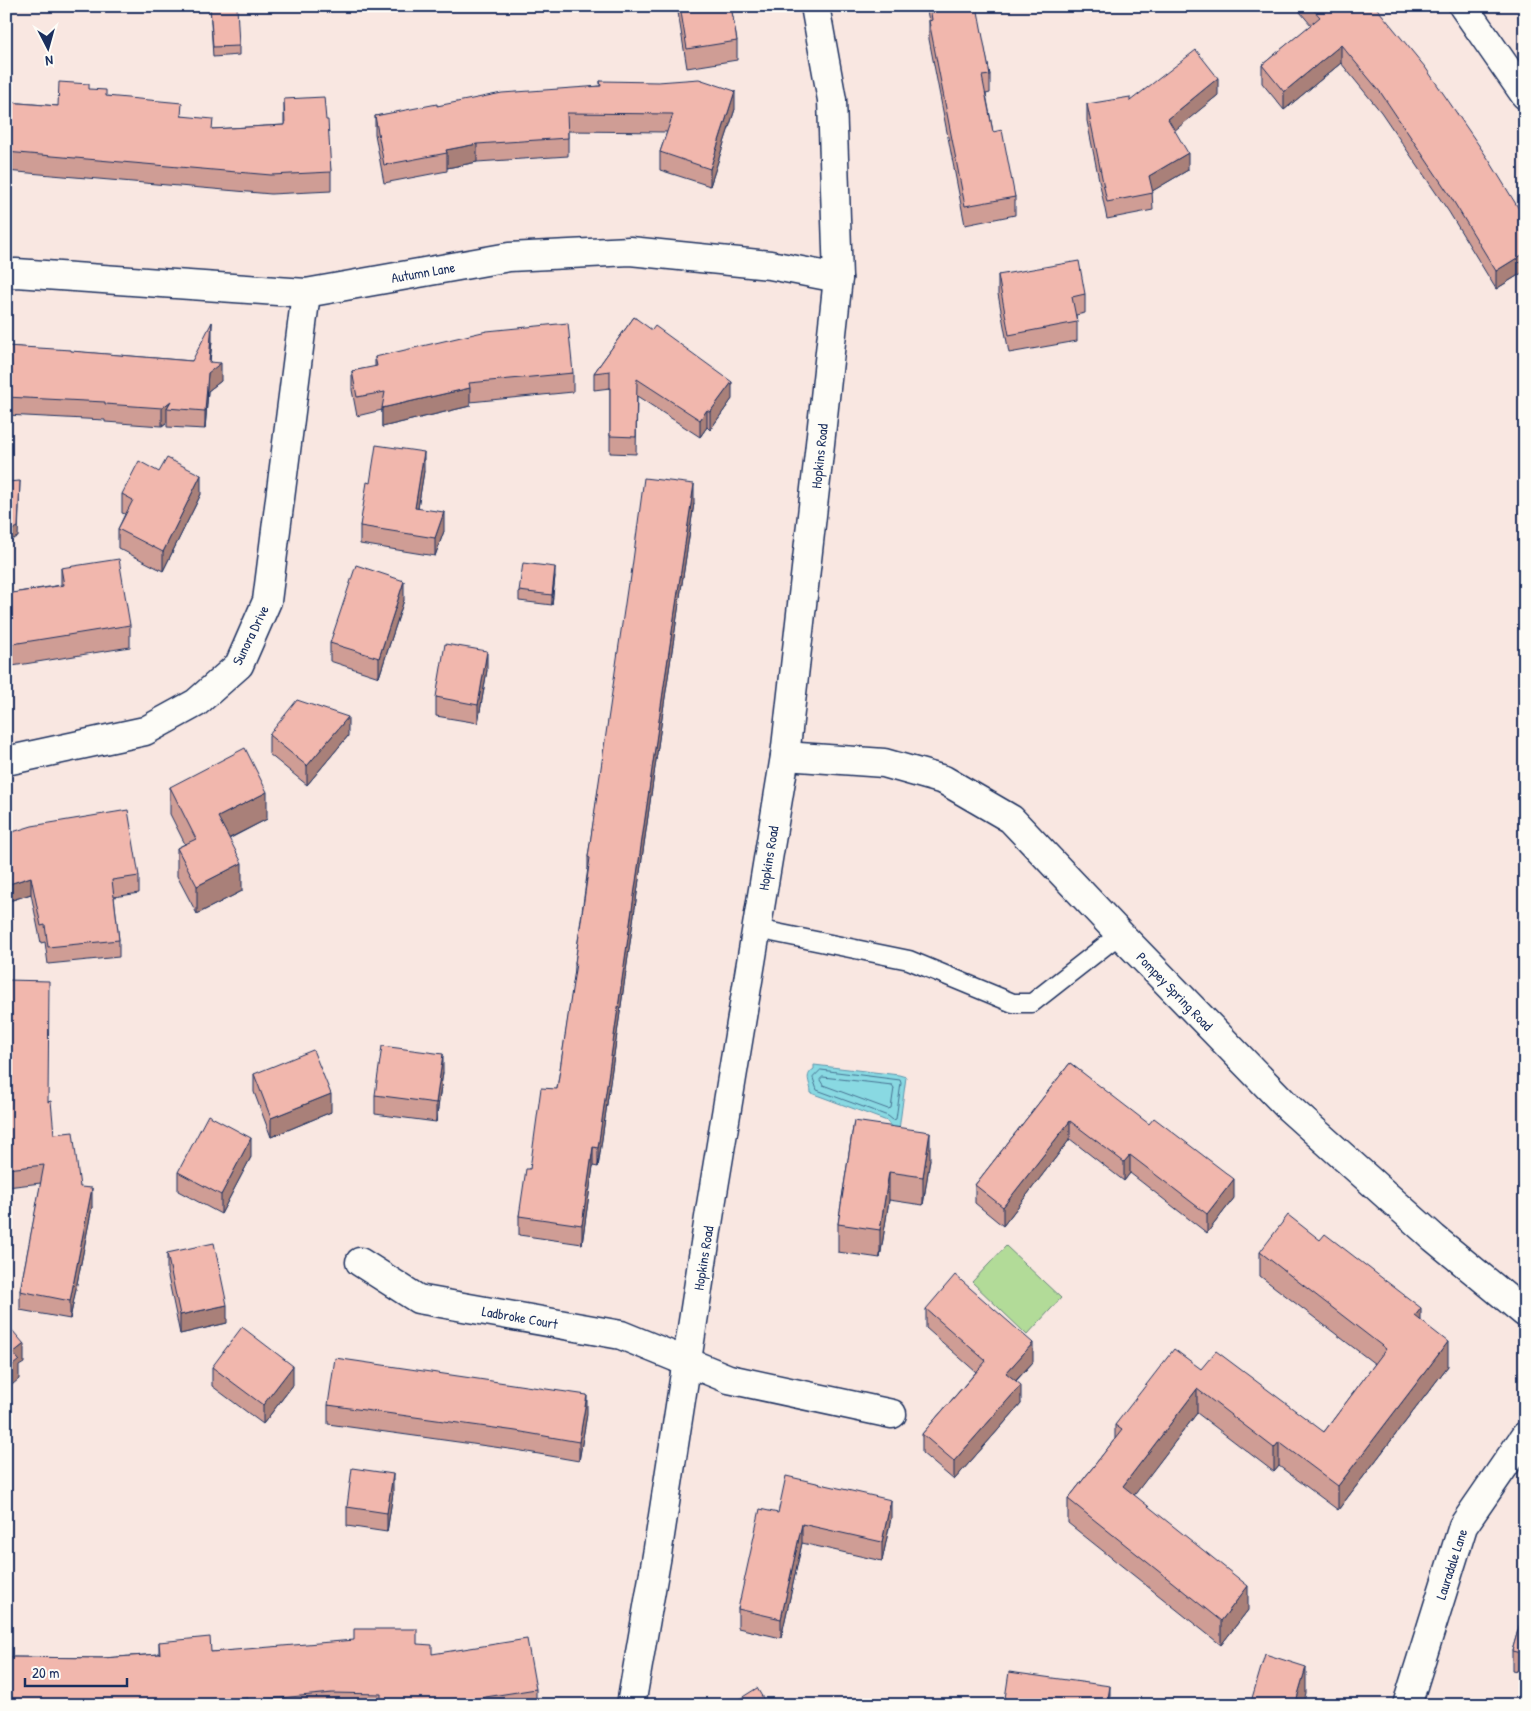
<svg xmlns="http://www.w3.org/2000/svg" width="1531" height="1711" viewBox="0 0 1531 1711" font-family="'Patrick Hand',sans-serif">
	<rect width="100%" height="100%" fill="#f9e7e1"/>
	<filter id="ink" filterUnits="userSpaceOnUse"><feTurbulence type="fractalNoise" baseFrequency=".02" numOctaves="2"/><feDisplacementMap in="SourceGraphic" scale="10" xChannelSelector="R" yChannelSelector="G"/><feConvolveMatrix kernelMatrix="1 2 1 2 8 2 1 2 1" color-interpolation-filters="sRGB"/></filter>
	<g filter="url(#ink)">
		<path fill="#b2db98" stroke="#66857b" d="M1006,1246L1061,1298L1027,1335L972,1282Z"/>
		<path fill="#89d9e2" stroke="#5d95ad" d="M814,1065L899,1075L906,1077L899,1130H893L887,1121L811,1093C811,1083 803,1076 814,1069Z"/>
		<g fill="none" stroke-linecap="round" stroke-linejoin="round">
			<g stroke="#477393" stroke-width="1">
				<path d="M821,1070L900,1080L901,1083L896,1119L893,1120L888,1116L817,1090L813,1078Z"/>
				<path d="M823,1077L892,1085L894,1088L891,1108L888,1109L823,1085L820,1080Z"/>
			</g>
			<defs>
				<path id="lane" d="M757,929L909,960L1013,1003H1032L1120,934"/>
				<g id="street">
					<path d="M1463,6L1525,95"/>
					<path d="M6,274L16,273L306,293L509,257L630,251L770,265L838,278"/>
					<path d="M785,756L884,763L944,780L1011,819L1120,934L1289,1108L1434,1238L1525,1313"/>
					<path d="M6,761L145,731L196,703L239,665L267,601L306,293"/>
					<path d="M360,1262L418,1299L621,1335L729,1379L892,1414"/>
					<path d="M1407,1705L1463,1526L1525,1436"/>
				</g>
				<path id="secondary" d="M631,1705L657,1555L710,1211L785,756L819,453L838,278L832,100L815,6"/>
			</defs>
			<use href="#lane" stroke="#1b2f5e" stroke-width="21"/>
			<use href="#street" stroke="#1b2f5e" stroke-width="31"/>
			<use href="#secondary" stroke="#1b2f5e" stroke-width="31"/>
			<use href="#lane" stroke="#fdfcf7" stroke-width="18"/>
			<use href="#street" stroke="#fdfcf7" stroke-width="28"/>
			<use href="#secondary" stroke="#fdfcf7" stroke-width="28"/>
		</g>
		<g fill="#cf9d95" stroke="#1b2f5e">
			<path d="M210,6L239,46V55L213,57Z"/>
			<path d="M677,6H731L737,41V60L687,68Z"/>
			<path d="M926,6H976L990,75V93L986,94L993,132L1015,197V215L965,225L929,39V21Z"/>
			<path d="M1295,6H1375L1525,219V271L1496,289L1449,212L1381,112L1341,63L1284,110L1262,83V65L1311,25Z"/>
			<path d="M600,81L735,109L710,186L660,170V152L667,132L568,131V156L477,162L447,168V171L384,183L375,134V116L437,106L600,86Z"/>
			<path d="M89,89L106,96L182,116L213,129L284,125V99L326,120L331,172V191L271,194L6,171V102L58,106Z"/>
			<path d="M1218,95L1174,130L1188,170L1152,191L1153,210L1107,219L1087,121V104Z"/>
			<path d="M998,275L1085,294V313L1076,315L1077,322V341L1009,353L998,294Z"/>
			<path d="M1525,312V335L1523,332V313Z"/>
			<path d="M634,317L732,399L710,430L707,427L700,437L637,396L636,454L610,453V388L594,390V373Z"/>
			<path d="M212,341L210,362L221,381L208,391L205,429L167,427V422L162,426L105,422V420L6,415V346L192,361Z"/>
			<path d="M375,357L573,373V392L470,402V406L382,427V410L357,416L352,390V371L375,367Z"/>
			<path d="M424,471L418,508L444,531L435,556L360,544V526L370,483Z"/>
			<path d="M122,494H201L163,571L118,548V529L125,514L122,513Z"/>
			<path d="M694,503L664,704L598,1167L593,1166L582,1244L519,1235V1216L530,1169L557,1089L575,973V963L588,868V857L630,583Z"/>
			<path d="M61,568L130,625V647L6,667V594L61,585Z"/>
			<path d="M555,576L552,605L519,601V591Z"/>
			<path d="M404,600L379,677L330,661V643Z"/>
			<path d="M487,670L478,723L436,716V697Z"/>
			<path d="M269,735L348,736L307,785L269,754Z"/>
			<path d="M170,787L267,819L229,839L242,891L197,914L177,876V848L185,844L170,814Z"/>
			<path d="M6,834L139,876V893L114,897L119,940V957L48,964L45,942L41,943L31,894L6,902Z"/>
			<path d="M6,980L48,1102L54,1134L80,1187L92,1207L70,1319L20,1310V1291L41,1183L7,1187Z"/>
			<path d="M1070,1063L1234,1198L1207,1233L1130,1173L1124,1181L1070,1139L1003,1226L975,1203V1185Z"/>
			<path d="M443,1072L436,1122L375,1114V1095Z"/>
			<path d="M254,1074L331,1112L271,1137L254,1092Z"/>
			<path d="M854,1121L930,1159L923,1205L889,1200L880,1258L838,1252V1224Z"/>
			<path d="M251,1157L221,1214L178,1191V1172Z"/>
			<path d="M1525,1160V1183L1523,1180V1161Z"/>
			<path d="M1260,1252L1421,1321L1448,1366L1338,1510L1279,1466L1274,1472L1197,1413L1134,1495L1248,1610L1221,1645L1068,1523V1499L1115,1439V1425L1201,1369L1324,1432L1375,1364L1260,1276Z"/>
			<path d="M167,1253L227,1323L180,1334L167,1272Z"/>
			<path d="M926,1309L1033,1362L1016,1381L1021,1404L954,1480L922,1453V1434L976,1372L926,1328Z"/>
			<path d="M212,1367L293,1385L263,1424L212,1386Z"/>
			<path d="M328,1405L587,1414L579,1461L516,1450L328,1424Z"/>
			<path d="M393,1493L387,1532L347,1526V1507Z"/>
			<path d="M778,1513L891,1518L882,1561L802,1543L781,1638L738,1628V1609Z"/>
			<path d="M1525,1606V1673L1512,1670V1651Z"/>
			<path d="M159,1642L211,1652L417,1644L432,1654L536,1689V1705H6V1652L9,1657L103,1658L159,1654Z"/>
		</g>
		<g fill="#a98079" stroke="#1b2f5e">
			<path d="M1341,45V63L1284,110V92Z"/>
			<path d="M1218,78V95L1168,136V119Z"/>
			<path d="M735,91V109L710,186V169Z"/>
			<path d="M477,144V162L447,168V153L446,150Z"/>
			<path d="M1188,153V170L1149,193V176Z"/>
			<path d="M1525,253V271L1496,289V271Z"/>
			<path d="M212,322V341L209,371L221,363V381L208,391L205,429V411Z"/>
			<path d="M732,382V399L710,430V412Z"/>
			<path d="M470,388V406L382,427V408Z"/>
			<path d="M171,401L167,408V422L162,426V408Z"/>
			<path d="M707,410V427L700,437V420Z"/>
			<path d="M424,452V471L415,527V508Z"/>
			<path d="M201,475V494L163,571V552Z"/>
			<path d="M20,481L18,537L6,542V533Z"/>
			<path d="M694,484V503L664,704L598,1167V1148L664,685Z"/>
			<path d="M444,512V531L435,556V538Z"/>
			<path d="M555,567V576L552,605V595Z"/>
			<path d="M404,581V600L379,677V658Z"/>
			<path d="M487,651V670L478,723V705Z"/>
			<path d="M348,717V736L307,785V766Z"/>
			<path d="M267,792V819L218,844V817Z"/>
			<path d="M242,863V891L197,914V886Z"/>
			<path d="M31,877V894L6,902V885Z"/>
			<path d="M443,1054V1072L436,1122V1103Z"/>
			<path d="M331,1094V1112L271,1137V1118Z"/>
			<path d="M1070,1121V1139L1003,1226V1207Z"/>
			<path d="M930,1132V1159L923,1205V1177Z"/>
			<path d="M251,1138V1157L221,1214V1195Z"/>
			<path d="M593,1147V1166L582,1244V1225Z"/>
			<path d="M1130,1155V1173L1124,1181V1162Z"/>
			<path d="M889,1172V1200L880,1258V1230Z"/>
			<path d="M1234,1179V1198L1207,1233V1214Z"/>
			<path d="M92,1188V1207L70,1319V1301Z"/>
			<path d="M227,1305V1323L180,1334V1315Z"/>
			<path d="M1421,1308V1332L1415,1316Z"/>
			<path d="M1448,1342V1366L1338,1510V1486Z"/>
			<path d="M1033,1343V1362L1006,1391V1373Z"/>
			<path d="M24,1344V1363L19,1366V1379L6,1390V1371L13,1353Z"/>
			<path d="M293,1366V1385L263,1424V1405Z"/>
			<path d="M1021,1385V1404L954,1480V1461Z"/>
			<path d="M1197,1389V1413L1123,1510V1486Z"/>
			<path d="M587,1395V1414L579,1461V1442Z"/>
			<path d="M1279,1442V1466L1274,1472V1448Z"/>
			<path d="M393,1474V1493L387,1532V1513Z"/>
			<path d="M891,1500V1518L882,1561V1542Z"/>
			<path d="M802,1524V1543L781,1638V1619Z"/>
			<path d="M1248,1586V1610L1221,1645V1621Z"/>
			<path d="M1306,1667V1694L1303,1705H1295Z"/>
			<path d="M1110,1686V1705H1107Z"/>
		</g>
		<g fill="#f1b7ad" stroke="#1b2f5e">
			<path d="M210,6H237L239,46L213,47Z"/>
			<path d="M680,6H731L737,41L687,49Z"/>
			<path d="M930,6H977L990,75L982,76L993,132L1002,130L1015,197L965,206L929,21L932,20Z"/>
			<path d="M1310,6H1375L1425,67L1489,160L1525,219V253L1496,271L1449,194L1381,93L1341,45L1284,92L1262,65L1320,17Z"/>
			<path d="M1196,50L1218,78L1168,119L1188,153L1149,176L1153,193L1107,202L1087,104L1130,97V101Z"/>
			<path d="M699,79L735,91L710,169L660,152L673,114L567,113L568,138L477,144L446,150L447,153L384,165L375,116L437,104V106L502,93L601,86L600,81L658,82Z"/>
			<path d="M59,82L89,84V89L106,90V96L182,103L181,116L213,119L212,129L285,125L284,99L324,97L326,120H328L331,172L271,175L6,152V102L58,106Z"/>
			<path d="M1079,261L1085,294L1072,297L1077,322L1009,335L998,275Z"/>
			<path d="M634,317L652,330L655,326L732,382L710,412L707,410L700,420L637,379L636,437L610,436V371L594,373Z"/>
			<path d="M212,322L209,362L221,363L208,373L205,411L167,408L171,401L162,408L105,404V402L6,397V346L71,350V351L192,361Z"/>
			<path d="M568,323L573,373L469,383L470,388L382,408L385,392L357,397L352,371L377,366L375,357L487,331Z"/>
			<path d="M376,445L424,452L415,508L444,512L435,538L360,526L367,482L370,483Z"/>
			<path d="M167,458L201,475L163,552L118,529L133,500L122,494L139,461L159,472Z"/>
			<path d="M644,478L694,484L664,685L598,1148L593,1147L582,1225L519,1216L526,1169H530L541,1088L557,1089L576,963H575L590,858L588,857L628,583H630Z"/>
			<path d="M20,481L18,527L6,533V482Z"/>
			<path d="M119,559L130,625L6,645V594L64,585L61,568Z"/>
			<path d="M523,563L555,567L552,595L519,591Z"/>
			<path d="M356,565L404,581L379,658L330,643Z"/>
			<path d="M445,644L487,651L478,705L436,697Z"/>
			<path d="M297,700L348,717L307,766L269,735Z"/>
			<path d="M245,748L267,792L218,817L242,863L197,886L177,848L196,839L170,787Z"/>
			<path d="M128,810L139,876L112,880L119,940L48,947L45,925L41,926L31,877L6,885V834L32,826Z"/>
			<path d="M6,980L49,981L48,1102L51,1101L54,1134L73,1132L80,1187L92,1188L70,1301L20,1291L44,1165L7,1169Z"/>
			<path d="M382,1046L443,1054L436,1103L375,1095Z"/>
			<path d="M313,1050L331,1094L271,1118L254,1074Z"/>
			<path d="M1070,1063L1149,1124L1154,1118L1234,1179L1207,1214L1130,1155L1124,1162L1070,1121L1003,1207L975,1185Z"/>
			<path d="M208,1115L251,1138L221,1195L178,1172Z"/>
			<path d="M854,1121L930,1132L923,1177L889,1172L880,1230L838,1224Z"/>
			<path d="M1288,1215L1320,1240L1325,1234L1421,1308L1415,1316L1448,1342L1338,1486L1279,1442L1274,1448L1197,1389L1123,1486L1248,1586L1221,1621L1068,1499L1122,1430L1115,1425L1174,1349L1201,1369L1216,1351L1324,1432L1386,1349L1260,1252Z"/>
			<path d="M214,1243L227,1305L180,1315L167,1253Z"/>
			<path d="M955,1275L1033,1343L1006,1373L1021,1385L954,1461L922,1434L986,1361L926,1309Z"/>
			<path d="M6,1323L24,1344L13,1353L19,1360L6,1371Z"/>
			<path d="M242,1327L293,1366L263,1405L212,1367Z"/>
			<path d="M335,1358L587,1395L579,1442L516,1431L328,1405Z"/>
			<path d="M352,1468L393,1474L387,1513L347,1507Z"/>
			<path d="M786,1476L891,1500L882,1542L802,1524L781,1619L738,1609L760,1509L778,1513Z"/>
			<path d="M1525,1606V1654L1512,1651Z"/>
			<path d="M354,1629H417V1644L432,1645V1654L527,1639L536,1689L467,1700V1705H381V1694L332,1693L248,1701V1698L173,1705H36V1704L6,1702V1652H9V1657L103,1658L160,1654L159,1642L210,1637L211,1652L354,1640Z"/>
			<path d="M1265,1654L1306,1667L1295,1705H1250Z"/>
			<path d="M1009,1672L1110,1686L1107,1705H1004Z"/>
			<path d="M757,1688L767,1705H730Z"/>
		</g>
	</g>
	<g text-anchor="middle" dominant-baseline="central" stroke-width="5" stroke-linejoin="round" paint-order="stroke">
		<g font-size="14" fill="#1b2f5e" stroke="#fdfcf7">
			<text transform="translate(423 272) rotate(-10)">Autumn Lane</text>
			<text transform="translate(819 456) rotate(-84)">Hopkins Road</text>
			<text transform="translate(250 635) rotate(-64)">Sunora Drive</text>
			<text transform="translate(768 858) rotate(-81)">Hopkins Road</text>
			<text transform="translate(1175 991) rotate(46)">Pompey Spring Road</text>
			<text transform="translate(703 1258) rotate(-81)">Hopkins Road</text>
			<text transform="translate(520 1317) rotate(10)">Ladbroke Court</text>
			<text transform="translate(1451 1564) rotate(-72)">Lauradale Lane</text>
		</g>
	</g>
	<rect width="1531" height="1711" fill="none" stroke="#fdfcf7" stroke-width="25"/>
	<rect x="12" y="12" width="1506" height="1686" fill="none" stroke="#1b2f5e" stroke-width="2" filter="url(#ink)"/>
	<g transform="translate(48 48) rotate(174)" stroke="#fdfcf7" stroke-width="4" paint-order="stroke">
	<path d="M0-4L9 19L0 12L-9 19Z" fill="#1b2f5e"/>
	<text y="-8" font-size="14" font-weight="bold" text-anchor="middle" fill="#1b2f5e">N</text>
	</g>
	<path d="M25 1678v8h102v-8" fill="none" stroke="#1b2f5e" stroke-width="2.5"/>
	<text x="32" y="1678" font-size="15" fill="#1b2f5e" stroke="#fdfcf7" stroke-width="4" paint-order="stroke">20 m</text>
</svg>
